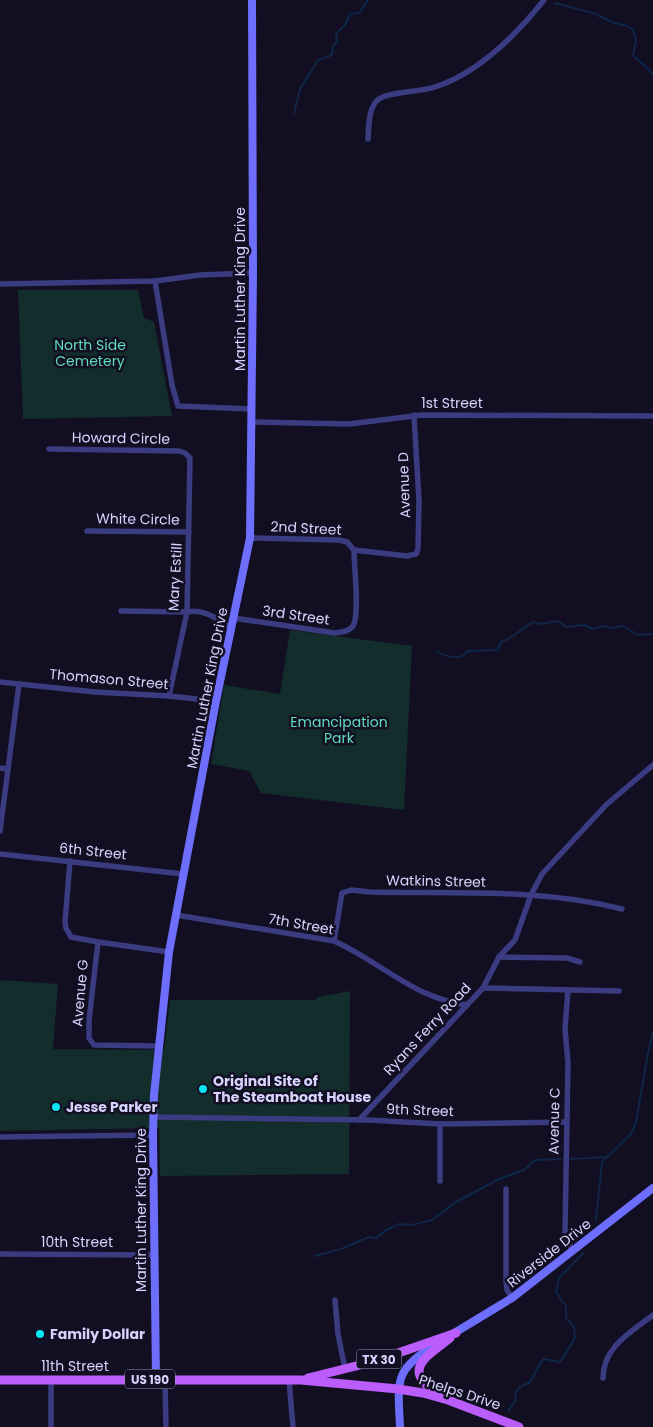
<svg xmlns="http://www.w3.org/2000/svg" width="653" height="1427" viewBox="0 0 653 1427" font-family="Poppins,sans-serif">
	<rect width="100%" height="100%" fill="#120f23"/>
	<g fill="#122d2b">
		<path d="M18,290H138L144,318L154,322L172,416L23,419Z"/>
		<path d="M290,630L412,646L404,810L261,793L249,771L211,764L224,685L280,694Z"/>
		<path d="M0,980L58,984L53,1049L164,1050L170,1000H316L317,997L350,991L349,1174L160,1176L159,1128L0,1131Z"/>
	</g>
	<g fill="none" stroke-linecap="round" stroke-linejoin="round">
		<g stroke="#0f2647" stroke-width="2">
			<path d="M555,3L593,13L612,22L627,26L633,30L636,40L633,55L653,74"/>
			<path d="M294,113L300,89L318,60L332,55L333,46L337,42L336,34L345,25L350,14L359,13L368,0"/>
			<path d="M437,652C447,656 460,662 468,651L498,650L501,642C515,638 521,628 533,622L541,624L558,621L566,627L584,625L593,629L602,626L612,628L623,626L638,635L653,634"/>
			<path d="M571,1159L606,1157"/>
			<path d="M596,1220L602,1162L631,1134L636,1122L648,1053L653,1032"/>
			<path d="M315,1256L341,1249L369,1237L376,1238L386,1230L399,1224L412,1225L432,1220L456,1202L497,1180L524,1170L535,1160L561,1159"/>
			<path d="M508,1411L516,1400L515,1393L520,1387L530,1382L543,1359L560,1362L572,1343L575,1337L574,1327L566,1318V1306L556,1292L559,1278L583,1253"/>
		</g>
		<g stroke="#3b3b81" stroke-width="5.5">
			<path d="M368,139C369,126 368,107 379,99C388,92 421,92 435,87C479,73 516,35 544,0"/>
			<path d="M155,281L172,385L178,406L252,409"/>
			<path d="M0,284L155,281L200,275L253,273"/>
			<path d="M251,422L349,424L422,415L653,416"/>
			<path d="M49,449L179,451L185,453L190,458L187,612L169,696"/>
			<path d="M87,531L189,532"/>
			<path d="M250,538L339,540L347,542L354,550L407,556L416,554L418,549L419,501L414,415"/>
			<path d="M121,611L187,612C203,608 218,619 231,628"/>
			<path d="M233,618L335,633C341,632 349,632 353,626C360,615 354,566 354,550"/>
			<path d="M0,682L95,692L169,696L216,701"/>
			<path d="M0,768L8,769"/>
			<path d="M0,831L19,684"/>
			<path d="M0,854L183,874"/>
			<path d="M70,861L65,922L66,928L71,937L98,942L169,952"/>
			<path d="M176,915L334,941C381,962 413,998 467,1005"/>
			<path d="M334,941L342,893L351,890L370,892C454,894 540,888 622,909"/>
			<path d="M98,942L89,1020V1038L94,1045L159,1046"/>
			<path d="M499,957L567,958L580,962"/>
			<path d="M483,988L619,991"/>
			<path d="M568,990L565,1029L568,1063L565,1232L572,1251"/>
			<path d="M153,1117L369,1120L440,1124L567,1122"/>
			<path d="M359,1120L483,988L499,957L515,940L531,895L542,874L606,805L653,765"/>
			<path d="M0,1137L153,1135"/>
			<path d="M440,1181V1124"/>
			<path d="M506,1189V1282L507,1290L512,1298"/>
			<path d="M0,1254L153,1255"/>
			<path d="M335,1300L338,1334L345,1369"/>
			<path d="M603,1378C603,1347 631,1332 653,1315"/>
			<path d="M51,1379V1427"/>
			<path d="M165,1379L166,1427"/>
			<path d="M289,1380L293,1427"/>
		</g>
		<g stroke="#6d6efb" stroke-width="8">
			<path d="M451,1335L512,1298L653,1188"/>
			<path d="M156,1379L153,1135L154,1095L169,952L216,701L250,538L253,273L252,0"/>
			<path d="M400,1427C398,1380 393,1370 437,1344"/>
		</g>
		<g stroke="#ba5dfa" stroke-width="9">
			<path d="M308,1378L372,1362L456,1333"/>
			<path d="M0,1380H301L398,1389L423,1393L448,1400L519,1427"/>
			<path d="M439,1395C400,1370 426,1357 450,1338"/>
		</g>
	</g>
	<g fill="#07e6f5" stroke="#120f23" stroke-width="2">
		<circle cx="203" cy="1089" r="5"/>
		<circle cx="56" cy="1107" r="5"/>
		<circle cx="40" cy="1334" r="5"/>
	</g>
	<g text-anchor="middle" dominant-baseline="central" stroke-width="5" stroke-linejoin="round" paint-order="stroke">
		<g fill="#120f23" stroke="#9b98bc" stroke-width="1">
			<rect x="356.5" y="1349.5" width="45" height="19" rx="4"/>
			<rect x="125" y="1369.5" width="50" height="19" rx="4"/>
		</g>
		<g font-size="12" font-weight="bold" fill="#d6d3fe">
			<text x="379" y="1359">TX 30</text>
			<text x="150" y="1379">US 190</text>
		</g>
		<g font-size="14" fill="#d6d3fe" stroke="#120f23">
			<text transform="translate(240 289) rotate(-90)">Martin Luther King Drive</text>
			<text x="452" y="403">1st Street</text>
			<text transform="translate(121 438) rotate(1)">Howard Circle</text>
			<text transform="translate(404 485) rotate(-92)">Avenue D</text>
			<text transform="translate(138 519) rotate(1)">White Circle</text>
			<text transform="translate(306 528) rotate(3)">2nd Street</text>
			<text transform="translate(175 577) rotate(-87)">Mary Estill</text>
			<text transform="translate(296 615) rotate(8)">3rd Street</text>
			<text transform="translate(109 679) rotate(5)">Thomason Street</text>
			<text transform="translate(207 688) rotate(-79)">Martin Luther King Drive</text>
			<text transform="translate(93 851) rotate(6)">6th Street</text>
			<text transform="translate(436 881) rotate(1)">Watkins Street</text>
			<text transform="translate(301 924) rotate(10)">7th Street</text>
			<text transform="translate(80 993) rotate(-85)">Avenue G</text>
			<text transform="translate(427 1029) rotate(-47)">Ryans Ferry Road</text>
			<text transform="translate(420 1110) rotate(2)">9th Street</text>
			<text transform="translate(554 1121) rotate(-89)">Avenue C</text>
			<text transform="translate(141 1210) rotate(-90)">Martin Luther King Drive</text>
			<text x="77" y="1242">10th Street</text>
			<text transform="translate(549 1253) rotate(-38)">Riverside Drive</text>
			<text x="75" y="1366">11th Street</text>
			<text transform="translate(460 1392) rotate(18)">Phelps Drive</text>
		</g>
		<g font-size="14" fill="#60dcb8" stroke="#120f23">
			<text x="90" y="345">North Side<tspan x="90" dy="16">Cemetery</tspan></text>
			<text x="339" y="722">Emancipation<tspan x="339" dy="16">Park</tspan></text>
		</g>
		<g font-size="14" font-weight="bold" fill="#d6d3fe" stroke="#120f23" text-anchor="start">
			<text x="213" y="1081">Original Site of<tspan x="213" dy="16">The Steamboat House</tspan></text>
			<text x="66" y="1107">Jesse Parker</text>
			<text x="50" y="1334">Family Dollar</text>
		</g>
	</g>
</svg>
